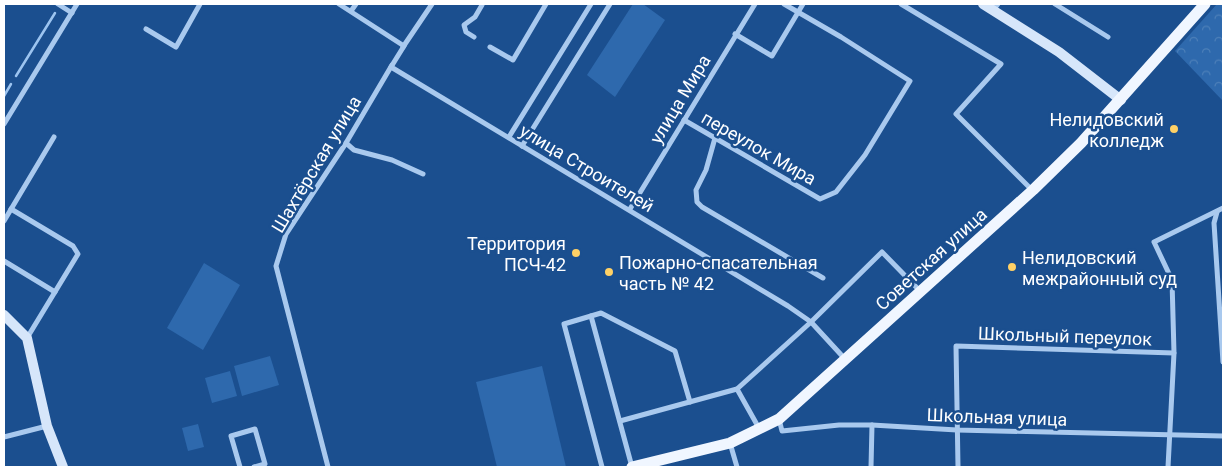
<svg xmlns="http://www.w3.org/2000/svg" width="1227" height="471" viewBox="0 0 1227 471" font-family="Roboto,sans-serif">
	<defs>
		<pattern id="park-crowns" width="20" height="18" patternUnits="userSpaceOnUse" patternTransform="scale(1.25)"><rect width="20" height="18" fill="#2e69ad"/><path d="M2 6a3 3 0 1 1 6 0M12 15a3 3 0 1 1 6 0" fill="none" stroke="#4d80b9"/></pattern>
	</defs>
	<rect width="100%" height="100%" fill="#1b4f8f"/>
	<g fill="#2e69ad">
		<path d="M633,4H643L665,20L615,97L587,75Z"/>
		<path d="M204,263L240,285L203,350L167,328Z"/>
		<path d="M270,356L279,385L242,396L234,366Z"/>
		<path d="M542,366L566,467H497L476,382Z"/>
		<path d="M230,371L237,396L212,403L205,378Z"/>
		<path d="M198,424L204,447L188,451L182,428Z"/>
	</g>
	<path fill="url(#park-crowns)" d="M1217,4H1223V101L1175,51Z"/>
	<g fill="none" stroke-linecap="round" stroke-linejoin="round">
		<g stroke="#9cc4f0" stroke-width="2.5">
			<path d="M16,76L55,13"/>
			<path d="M4,96L11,84"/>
		</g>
		<g stroke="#a9c9ee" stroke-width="5">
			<path d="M58,4L72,13"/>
			<path d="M339,4L404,46L391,67L788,306L811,322L845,359"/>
			<path d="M901,4L1001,64L956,114L1032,190"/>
			<path d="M1055,4L1108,37"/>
			<path d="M993,10L998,4"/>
			<path d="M351,11L356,4"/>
			<path d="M146,29L176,47L200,4"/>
			<path d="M735,34L772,56L803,4"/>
			<path d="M474,37L466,32L464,25L475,17L482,5"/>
			<path d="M403,47L432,4"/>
			<path d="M490,47L513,60L546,4"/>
			<path d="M684,120L820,199L836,192L865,155L910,81L841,37L784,4"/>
			<path d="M4,124L77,4"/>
			<path d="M509,137L591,4"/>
			<path d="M715,138L706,170L696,190L697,202L702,207L823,278"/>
			<path d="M346,143L354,150L392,160L423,174"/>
			<path d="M522,146L610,4"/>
			<path d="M11,209L73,246L78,254L27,338"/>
			<path d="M630,209L755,4"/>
			<path d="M1217,212L1214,223L1223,362"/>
			<path d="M4,221L54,137"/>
			<path d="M4,261L55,292"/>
			<path d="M591,316L601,313L675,351L690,402"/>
			<path d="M737,389L760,430"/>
			<path d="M779,419L782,431L839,425H872L957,430L1223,436"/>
			<path d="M620,421L737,389L811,322L882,252L921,292"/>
			<path d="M4,437L47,426"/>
			<path d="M730,443L737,467"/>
			<path d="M240,467L231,436L255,429L265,464L254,467"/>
			<path d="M328,467L276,266L286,234L346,143L392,65"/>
			<path d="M602,467L564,324L591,316L632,467"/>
			<path d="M871,467L872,425"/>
			<path d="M958,467L956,346L1174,353"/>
			<path d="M1168,467L1174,353L1172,280L1154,242L1223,208"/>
		</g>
		<g stroke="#d6e6fa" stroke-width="10">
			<path d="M983,4L1059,52L1121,100"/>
			<path d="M4,315L27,338L47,426L63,467"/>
		</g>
		<path stroke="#f0f6ff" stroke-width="11" d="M632,467L730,443L779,419L1033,190L1081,143L1205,4"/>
	</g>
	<g fill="#ffd166" stroke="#1b4f8f" stroke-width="2">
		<circle cx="1174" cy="129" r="5"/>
		<circle cx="576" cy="253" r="5"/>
		<circle cx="1012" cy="267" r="5"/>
		<circle cx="609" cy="272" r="5"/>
	</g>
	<g text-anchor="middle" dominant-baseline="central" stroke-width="5" stroke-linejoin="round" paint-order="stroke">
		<g font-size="18" fill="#fff" stroke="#1b4f8f">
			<text transform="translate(680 99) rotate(-59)">улица Мира</text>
			<text transform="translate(759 148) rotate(30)">переулок Мира</text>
			<text transform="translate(316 164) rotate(-59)">Шахтёрская улица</text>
			<text transform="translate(587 168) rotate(31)">улица Строителей</text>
			<text transform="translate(931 259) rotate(-42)">Советская улица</text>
			<text transform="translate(1065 336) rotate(2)">Школьный переулок</text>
			<text transform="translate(997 417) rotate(2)">Школьная улица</text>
		</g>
		<g font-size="18" fill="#fff" stroke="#1b4f8f" text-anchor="end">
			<text x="1164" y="119">Нелидовский<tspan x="1164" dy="21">колледж</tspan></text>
			<text x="566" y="243">Территория<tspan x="566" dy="21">ПСЧ-42</tspan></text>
			<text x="1022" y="257" text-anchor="start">Нелидовский<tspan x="1022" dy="21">межрайонный суд</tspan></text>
			<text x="619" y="262" text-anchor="start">Пожарно-спасательная<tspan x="619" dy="21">часть № 42</tspan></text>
		</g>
	</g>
	<rect width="1227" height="471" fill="none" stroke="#ffffff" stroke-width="10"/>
</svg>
